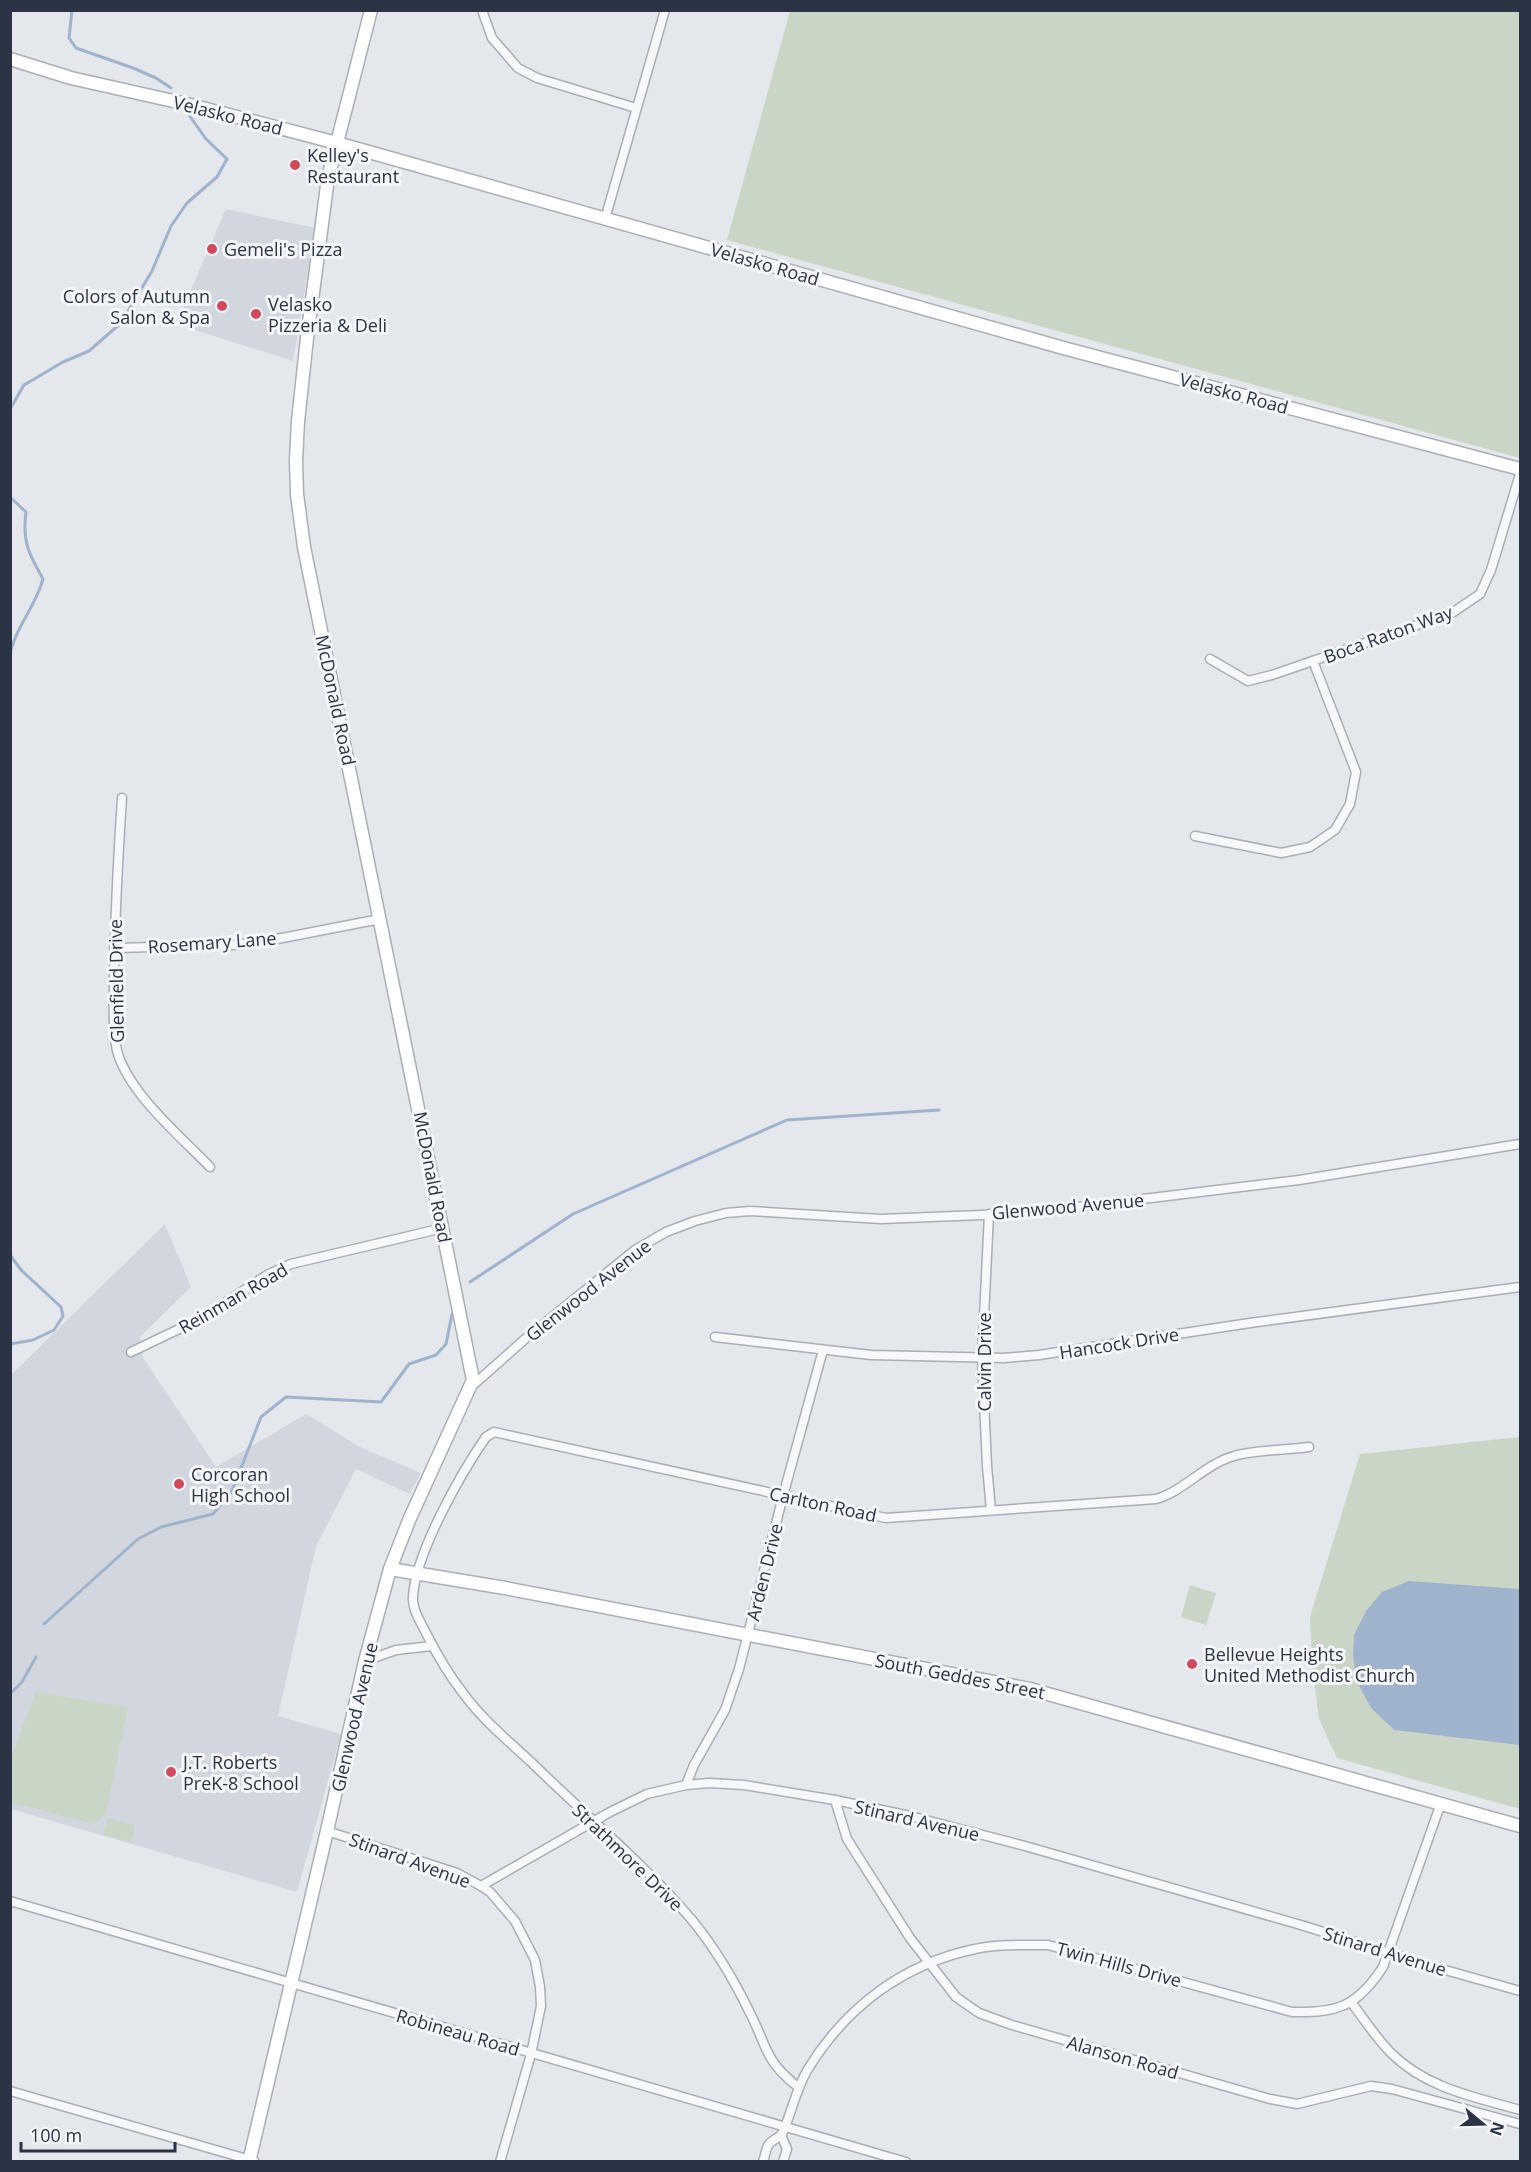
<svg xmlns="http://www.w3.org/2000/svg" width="1531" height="2172" viewBox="0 0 1531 2172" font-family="'Open Sans',sans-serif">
	<rect width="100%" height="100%" fill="#e4e7ec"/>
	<g fill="#d2d6de">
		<path d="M226,209L315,228L293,361L176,324Z"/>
		<path d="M165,1224L191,1287L140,1337L143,1358L216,1467L306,1414L362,1448L421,1473L410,1494L356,1469L316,1546L278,1716L341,1734L297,1892L11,1809V1375Z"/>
	</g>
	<g fill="#c9d6c5">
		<path d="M790,11H1520V458L727,240Z"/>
		<path d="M1520,1437V1809L1337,1758L1319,1719L1312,1661L1310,1617L1360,1454Z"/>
		<path d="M1190,1585L1216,1593L1206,1625L1181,1617Z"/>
		<path d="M36,1692L128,1707L106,1814L94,1824L11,1802V1758Z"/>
		<path d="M107,1818L135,1825L131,1842L103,1835Z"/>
	</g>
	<path fill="#9fb4cc" d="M1409,1581L1520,1589V1745L1394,1730L1371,1708L1356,1680L1353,1656L1354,1635L1366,1611L1382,1592Z"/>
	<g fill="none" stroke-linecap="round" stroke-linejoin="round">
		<g stroke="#9fb4cc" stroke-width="3">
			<path d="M72,10L69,38L76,48L133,68L156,78L171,88"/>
			<path d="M10,409L24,385L63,362L89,351L121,323L152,271L171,226L187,203L217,177L227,159L206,139L189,115"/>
			<path d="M10,497L26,512C22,542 29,554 43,579C36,606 17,625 11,650C10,656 11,663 10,669"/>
			<path d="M10,697V710"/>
			<path d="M10,1255L22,1271L61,1307L63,1316L54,1330L33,1340L10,1344"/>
			<path d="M470,1282L573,1214L787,1120L939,1110"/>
			<path d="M44,1624L138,1539L161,1527L213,1514L232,1491L261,1417L286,1397L381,1402L409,1364L436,1355L446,1344L452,1314"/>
			<path d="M10,1694L22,1682L36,1657"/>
		</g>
		<defs>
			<g id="street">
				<path d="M482,10L492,38L518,68L537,78L636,108"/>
				<path d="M605,219L665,10"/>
				<path d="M1210,659L1248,681L1272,675L1452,613L1480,594L1491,570L1520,474"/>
				<path d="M122,798C118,858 115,917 114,976C114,997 112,1035 118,1054C131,1095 180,1136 210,1167"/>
				<path d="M1195,836L1281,853L1310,847L1335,830L1350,804L1356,772L1313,661"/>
				<path d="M114,948L234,945L272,940L380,919"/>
				<path d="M989,1214L982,1358L987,1466L991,1510"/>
				<path d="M715,1337L871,1355L1004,1358L1039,1355L1250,1323L1520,1287"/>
				<path d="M131,1352L202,1318L267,1275L291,1264L443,1228"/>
				<path d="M471,1387L525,1339L635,1250L666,1232L695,1221L726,1213L750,1211L881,1219L1006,1214L1069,1208L1299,1180L1520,1144"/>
				<path d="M365,1661L396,1650L432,1646"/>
				<path d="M686,1785L694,1765L725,1710L739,1669L783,1496L823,1350"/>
				<path d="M835,1800L847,1839L910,1938L956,1997L979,2013L1012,2025L1270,2099L1297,2104L1371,2086L1392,2089L1520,2124"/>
				<path d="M327,1831L457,1873L481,1886L490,1892L515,1921L535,1960L540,1987L541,2006L531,2054L500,2162"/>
				<path d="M481,1886L610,1812L647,1794L686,1785L709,1783L744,1785L835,1800L910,1816L1025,1846L1301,1925L1438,1968L1520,1991"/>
				<path d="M10,1901L906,2162"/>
				<path d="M1351,2002C1364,2019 1376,2038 1391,2053C1426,2088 1474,2097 1520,2110"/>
				<path d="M798,2087C764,2060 768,2048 750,2013C734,1980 715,1948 692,1920C643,1863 584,1814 530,1761C507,1740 481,1718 463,1693C448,1674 436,1653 425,1631C420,1621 412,1609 413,1597C415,1554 461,1473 486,1437L494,1432L886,1518L1156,1499C1184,1491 1205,1464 1234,1456C1254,1450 1287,1450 1309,1447"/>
				<path d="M10,2091L254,2161"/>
				<path d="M781,2135L787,2149L783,2162"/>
				<path d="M763,2162C765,2156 766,2148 769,2144C773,2139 780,2138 783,2132C792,2111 796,2089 808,2069C846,2007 903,1964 975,1949C999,1944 1024,1945 1048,1945L1292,2012C1337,2013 1357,2007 1383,1967L1441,1803"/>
			</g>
			<g id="secondary">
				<path d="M10,59L71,78L191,105L337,143L1067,349L1520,469"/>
				<path d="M390,1569L505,1588L1030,1689L1520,1826"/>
				<path d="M249,2162L327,1831L365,1661L390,1569L410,1518L473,1380L304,547L297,494L296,461L298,421L307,338L328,178L371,10"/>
			</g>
		</defs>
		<use href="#street" stroke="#a9aeb7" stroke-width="11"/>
		<use href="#secondary" stroke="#a9aeb7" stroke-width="15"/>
		<use href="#street" stroke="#f7f8fa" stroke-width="8"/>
		<use href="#secondary" stroke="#fff" stroke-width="12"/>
	</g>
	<g fill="#d1495b" stroke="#f4f6f9" stroke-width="2">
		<circle cx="295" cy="165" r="6"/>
		<circle cx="212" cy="249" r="6"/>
		<circle cx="222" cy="306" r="6"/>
		<circle cx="256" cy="314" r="6"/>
		<circle cx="179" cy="1484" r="6"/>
		<circle cx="1192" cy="1664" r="6"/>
		<circle cx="171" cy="1772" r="6"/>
	</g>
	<g text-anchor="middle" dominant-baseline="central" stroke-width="6" stroke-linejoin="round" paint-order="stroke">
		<g font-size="18" fill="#2b3445" stroke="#f4f6f9">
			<text transform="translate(228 115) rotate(14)">Velasko Road</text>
			<text transform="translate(765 264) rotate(16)">Velasko Road</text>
			<text transform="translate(1234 393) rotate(15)">Velasko Road</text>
			<text transform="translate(1388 634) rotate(-20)">Boca Raton Way</text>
			<text transform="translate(336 700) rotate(78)">McDonald Road</text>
			<text transform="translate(212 942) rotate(-4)">Rosemary Lane</text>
			<text transform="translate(116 981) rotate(-91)">Glenfield Drive</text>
			<text transform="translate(433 1177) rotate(79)">McDonald Road</text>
			<text transform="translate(1068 1206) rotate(-5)">Glenwood Avenue</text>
			<text transform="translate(588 1290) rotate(-38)">Glenwood Avenue</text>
			<text transform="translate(233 1298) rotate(-30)">Reinman Road</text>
			<text transform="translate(1119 1343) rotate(-9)">Hancock Drive</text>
			<text transform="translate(984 1362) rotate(-90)">Calvin Drive</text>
			<text transform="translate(823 1504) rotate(12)">Carlton Road</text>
			<text transform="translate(764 1572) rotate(-76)">Arden Drive</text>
			<text transform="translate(960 1676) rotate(11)">South Geddes Street</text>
			<text transform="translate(354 1717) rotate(-77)">Glenwood Avenue</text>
			<text transform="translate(917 1820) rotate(13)">Stinard Avenue</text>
			<text transform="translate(628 1857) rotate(44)">Strathmore Drive</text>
			<text transform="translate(410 1860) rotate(20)">Stinard Avenue</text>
			<text transform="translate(1385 1951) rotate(17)">Stinard Avenue</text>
			<text transform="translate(1119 1964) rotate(15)">Twin Hills Drive</text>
			<text transform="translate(458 2032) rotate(16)">Robineau Road</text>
			<text transform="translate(1123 2057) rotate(16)">Alanson Road</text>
		</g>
		<g font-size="18" fill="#2b3445" stroke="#f4f6f9" text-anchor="start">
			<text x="307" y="155">Kelley's<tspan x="307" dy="21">Restaurant</tspan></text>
			<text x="224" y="249">Gemeli's Pizza</text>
			<text x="210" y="296" text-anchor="end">Colors of Autumn<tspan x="210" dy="21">Salon &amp; Spa</tspan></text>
			<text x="268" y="304">Velasko<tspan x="268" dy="21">Pizzeria &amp; Deli</tspan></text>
			<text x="191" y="1474">Corcoran<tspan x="191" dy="21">High School</tspan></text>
			<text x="1204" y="1654">Bellevue Heights<tspan x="1204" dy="21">United Methodist Church</tspan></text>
			<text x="183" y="1762">J.T. Roberts<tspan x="183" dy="21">PreK-8 School</tspan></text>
		</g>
	</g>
	<rect width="1531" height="2172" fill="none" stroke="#2b3445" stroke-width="24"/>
	<g transform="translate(1483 2124) rotate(109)" stroke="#f4f6f9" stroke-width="4.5" paint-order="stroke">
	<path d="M0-4.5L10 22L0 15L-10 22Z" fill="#2b3445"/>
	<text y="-9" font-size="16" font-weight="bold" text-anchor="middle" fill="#2b3445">N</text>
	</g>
	<path d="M21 2142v9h154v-9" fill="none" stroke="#2b3445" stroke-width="3"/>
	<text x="30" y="2142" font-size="18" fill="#2b3445" stroke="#f4f6f9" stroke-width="4.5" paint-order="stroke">100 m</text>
</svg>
